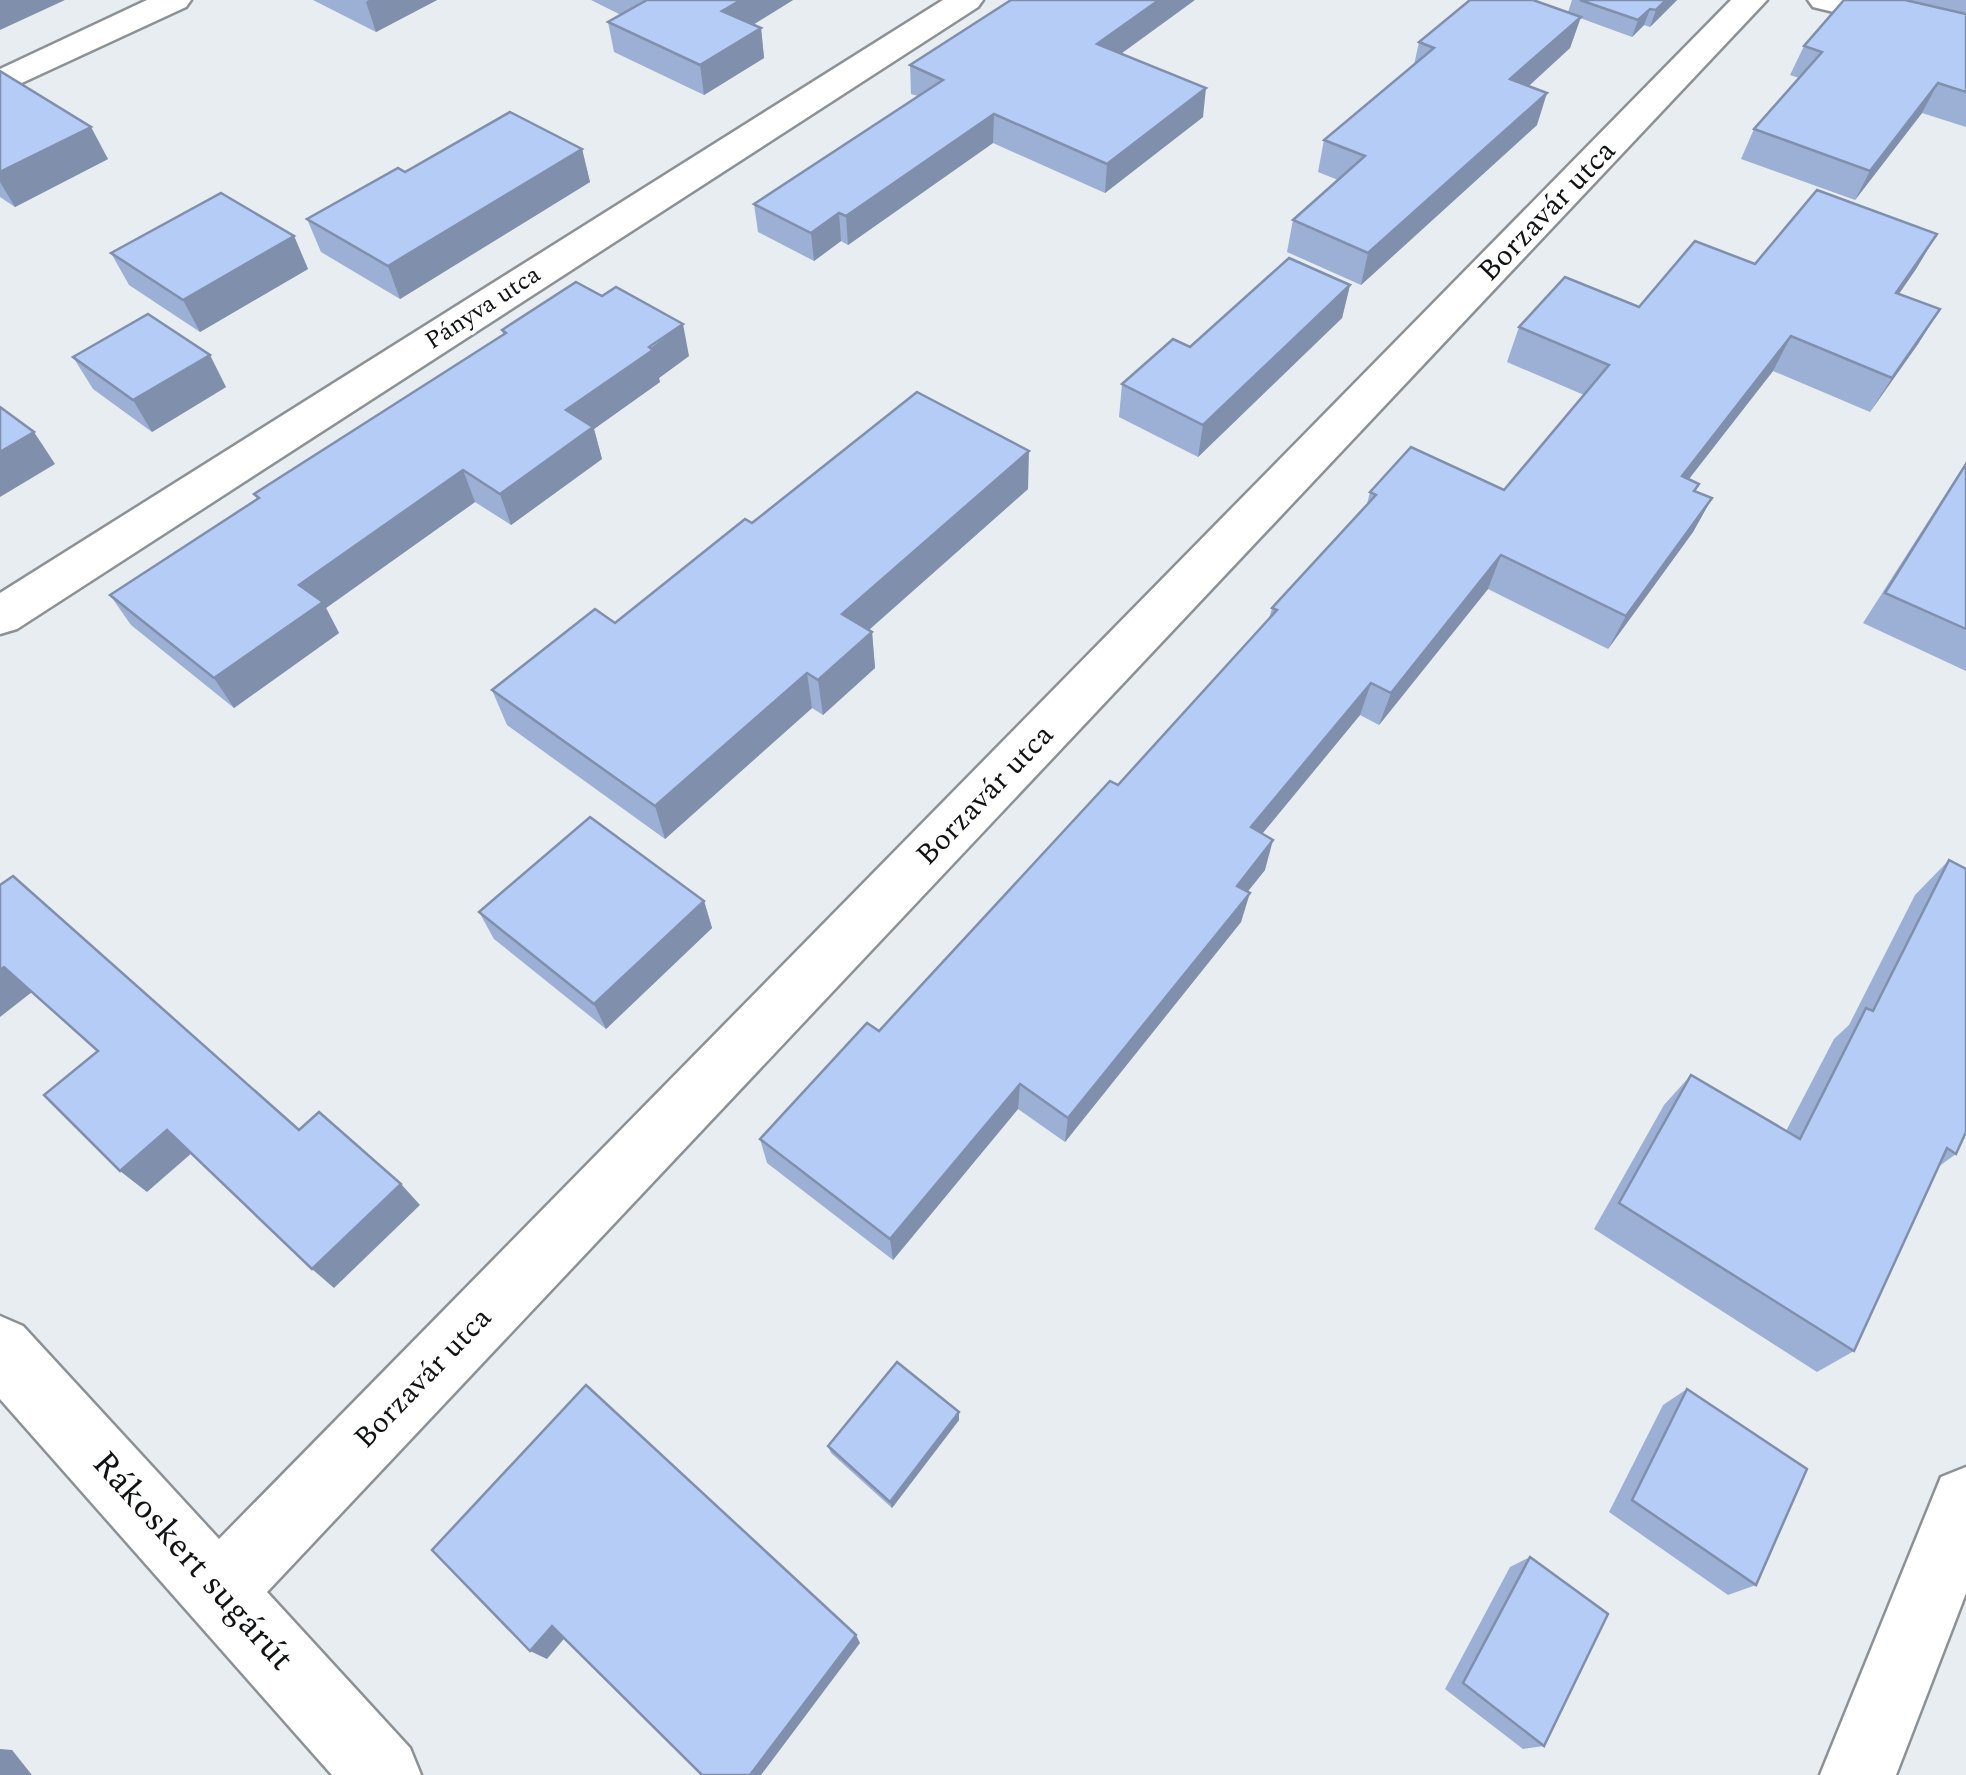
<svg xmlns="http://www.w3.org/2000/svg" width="1966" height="1775" viewBox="0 0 1966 1775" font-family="Spectral,serif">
	<rect width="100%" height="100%" fill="#e7edf1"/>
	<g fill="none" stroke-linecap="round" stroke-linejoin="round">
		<defs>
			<g id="minor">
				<path d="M147,0H191L186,7L0,93V69Z"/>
				<path d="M943,0H983L978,7L17,629L0,634V593Z"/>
				<path d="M1731,0H1767L267,1592L410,1748L421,1775H332L0,1399V1316L23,1326L219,1539Z"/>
				<path d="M1808,0H1867L1966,24V44L1813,7Z"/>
				<path d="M1966,1467V1593L1896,1775H1820L1941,1477Z"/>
			</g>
		</defs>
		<use href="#minor" stroke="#8c9195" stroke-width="5"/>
		<use href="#minor" fill="#fff" fill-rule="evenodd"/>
	</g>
	<g fill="#9cafd4">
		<path d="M313,0H437L376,32Z"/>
		<path d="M591,0H793L753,25L761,28L764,58L704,95L614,52L608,22L621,15Z"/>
		<path d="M1572,0H1677L1650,27L1644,25L1632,37L1580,18L1570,48L1529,86L1537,125L1361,285L1287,252L1293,220L1338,180L1318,172L1324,140L1414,65L1419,42L1568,12Z"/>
		<path d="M1844,0H1966V127L1922,113L1855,200L1741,159L1754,129L1799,78L1790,75L1804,46Z"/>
		<path d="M1121,54L1203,117L1105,193L993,143L848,245L841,241L814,261L758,232L754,204L918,96L911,94L910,65Z"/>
		<path d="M0,71L108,159L15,207L0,197Z"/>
		<path d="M582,149L590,182L400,299L321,252L307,219L405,172Z"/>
		<path d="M1937,234L1916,269L1899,294L1940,309L1918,344L1870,412L1773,371L1688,480L1695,491L1712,498L1693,532L1608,649L1488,589L1379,725L1360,715L1262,834L1265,870L1247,892L1241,922L1065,1142L1018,1109L893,1260L767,1163L760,1139L879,1031L1118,785L1269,619L1272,608L1367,504L1370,492L1504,490L1584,395L1507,362L1519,327L1639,307L1755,264Z"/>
		<path d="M294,236L308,269L200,332L129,285L111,253Z"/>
		<path d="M1350,285L1342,318L1198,457L1119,417L1122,384L1190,347Z"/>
		<path d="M502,330L689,356L659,378L660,382L594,429L602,459L511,525L475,502L326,608L339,633L234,708L131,625L110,595L257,499L254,494L503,334Z"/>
		<path d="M73,357L226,387L152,432L93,389Z"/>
		<path d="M1966,462V671L1863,623Z"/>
		<path d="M1028,489L869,630L872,632L875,668L823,715L812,708L665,839L507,725L492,690L615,623L752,523Z"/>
		<path d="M1949,860L1956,1154L1938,1167L1854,1351L1817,1372L1594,1229L1664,1105L1691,1075L1786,1131L1834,1039L1849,1025L1915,895Z"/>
		<path d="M704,901L712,928L606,1029L494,939L479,912Z"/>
		<path d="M1687,1389L1756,1585L1728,1595L1609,1512L1663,1405Z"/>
		<path d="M959,1420L892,1508L831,1453L828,1446Z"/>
		<path d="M1530,1557L1544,1746L1523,1749L1445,1689L1510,1567Z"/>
	</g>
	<g fill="#7f8fac">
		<path d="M0,0H65L0,30Z"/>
		<path d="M369,0H437L376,32L366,2Z"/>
		<path d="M741,0H793L726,41L722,11Z"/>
		<path d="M1159,0H1195L1096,72L1097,44Z"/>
		<path d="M1666,0H1677L1650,27L1656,10Z"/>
		<path d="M1650,9L1644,25L1632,37L1638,20Z"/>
		<path d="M1581,17L1570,48L1501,111L1510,79Z"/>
		<path d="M761,28L764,58L704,95L700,65Z"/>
		<path d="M1938,83L1922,113L1855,200L1870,171Z"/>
		<path d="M1206,88L1203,117L1105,193L1107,164Z"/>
		<path d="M1547,93L1537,125L1361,285L1368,253Z"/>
		<path d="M994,114L993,143L848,245L846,216Z"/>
		<path d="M91,127L108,159L15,207L0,182V172Z"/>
		<path d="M582,149L590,182L400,299L388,266Z"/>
		<path d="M839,213L841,241L814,261L811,233Z"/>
		<path d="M1937,234L1916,269L1875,328L1896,293Z"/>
		<path d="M294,236L308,269L200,332L183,300Z"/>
		<path d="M1350,285L1342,318L1198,457L1203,425Z"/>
		<path d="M1940,309L1918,344L1870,412L1892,378Z"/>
		<path d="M683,324L689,356L659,378L660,382L594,429L602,459L511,525L500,494L566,410Z"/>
		<path d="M1791,336L1773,371L1664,511L1682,476Z"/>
		<path d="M210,355L226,387L152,432L133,400Z"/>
		<path d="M34,432L55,464L0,497V452Z"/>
		<path d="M1029,451L1028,489L846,650L842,614Z"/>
		<path d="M463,470L475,502L326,608L339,633L234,708L214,678L299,585Z"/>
		<path d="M1712,498L1693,532L1608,649L1626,616Z"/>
		<path d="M1501,555L1488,589L1379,725L1391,693Z"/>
		<path d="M872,632L875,668L823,715L818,680Z"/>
		<path d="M807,673L812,708L665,839L655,806Z"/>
		<path d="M1371,683L1360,715L1243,857L1251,827Z"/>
		<path d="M1273,840L1265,870L1229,915L1237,886Z"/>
		<path d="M1250,893L1241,922L1065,1142L1068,1118Z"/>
		<path d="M704,901L712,928L606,1029L594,1004Z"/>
		<path d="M4,967L32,992L0,1017V970Z"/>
		<path d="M1020,1084L1018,1109L893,1260L890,1239Z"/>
		<path d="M167,1130L193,1152L147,1192L120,1171Z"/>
		<path d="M401,1184L420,1205L334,1288L312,1269Z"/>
		<path d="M959,1412V1420L892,1508L890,1502Z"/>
		<path d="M552,1626L568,1634L547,1659L530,1651Z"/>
		<path d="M856,1635L860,1643L761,1775H750Z"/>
		<path d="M0,1749L12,1750L32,1775H0Z"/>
	</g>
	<g fill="#b5ccf6" stroke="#7f8fac" stroke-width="2.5">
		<path d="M647,0H741L722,11L761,28L700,65L608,22Z"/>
		<path d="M1011,0H1159L1097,44L1206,88L1107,164L994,114L846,216L839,213L811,233L754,204L943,80L910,65Z"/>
		<path d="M1470,0H1533L1581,17L1510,79L1547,93L1368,253L1293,220L1365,156L1324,140L1434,48L1419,42Z"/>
		<path d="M1580,0H1666L1656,10L1650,9L1638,20Z"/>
		<path d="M1844,0H1905L1966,14V92L1938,83L1870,171L1754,129L1822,52L1804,46Z"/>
		<path d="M0,71L91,127L0,172Z"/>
		<path d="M510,112L582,149L388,266L307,219L398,168L405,172Z"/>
		<path d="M1817,190L1937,234L1896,293L1940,309L1892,378L1791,336L1682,476L1699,484L1694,491L1712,498L1626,616L1501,555L1391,693L1371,683L1251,827L1273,840L1237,886L1250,893L1068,1118L1020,1084L890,1239L760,1139L867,1023L879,1031L1110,781L1118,785L1277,610L1272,608L1376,495L1370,492L1411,447L1504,490L1609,365L1519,327L1565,277L1639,307L1695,241L1755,264Z"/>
		<path d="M221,193L294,236L183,300L111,253Z"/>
		<path d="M1289,258L1350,285L1203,425L1122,384L1173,339L1190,347Z"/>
		<path d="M576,282L602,296L616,287L683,324L649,347L653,350L566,410L593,427L500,494L463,470L299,585L323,602L214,678L110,595L259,498L254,494L506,333L502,330Z"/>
		<path d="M148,314L210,355L133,400L73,357Z"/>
		<path d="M917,392L1029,451L842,614L872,632L818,680L807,673L655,806L492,690L595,609L615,623L745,519L752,523Z"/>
		<path d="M0,407L34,432L0,452Z"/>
		<path d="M1966,464V629L1885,593Z"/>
		<path d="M590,817L704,901L594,1004L479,912Z"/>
		<path d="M1949,860L1966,869V1132L1956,1154L1947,1148L1854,1351L1619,1203L1691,1075L1800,1139L1866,1008L1873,1011Z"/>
		<path d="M13,876L299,1130L319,1112L401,1184L312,1269L167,1130L120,1171L44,1095L98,1051L4,967L0,970V885Z"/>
		<path d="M897,1362L959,1412L890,1502L828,1446Z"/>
		<path d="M586,1385L856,1635L750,1775H702L552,1626L530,1651L432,1550Z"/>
		<path d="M1687,1389L1807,1469L1756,1585L1632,1500Z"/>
		<path d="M1530,1557L1608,1614L1544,1746L1463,1683Z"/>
	</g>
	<g text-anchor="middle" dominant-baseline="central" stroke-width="8" stroke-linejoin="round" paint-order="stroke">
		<g font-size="25" fill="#101213" stroke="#fff">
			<text transform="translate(483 308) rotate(-33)">Pányva utca</text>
		</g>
		<g font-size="30" fill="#101213" stroke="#fff">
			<text transform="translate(1547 211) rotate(-46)">Borzavár utca</text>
			<text transform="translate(985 795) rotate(-46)">Borzavár utca</text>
			<text transform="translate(423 1378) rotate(-46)">Borzavár utca</text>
		</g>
		<g font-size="35" fill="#101213" stroke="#fff">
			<text transform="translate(193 1561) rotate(48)">Rákoskert sugárút</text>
		</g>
	</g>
</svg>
